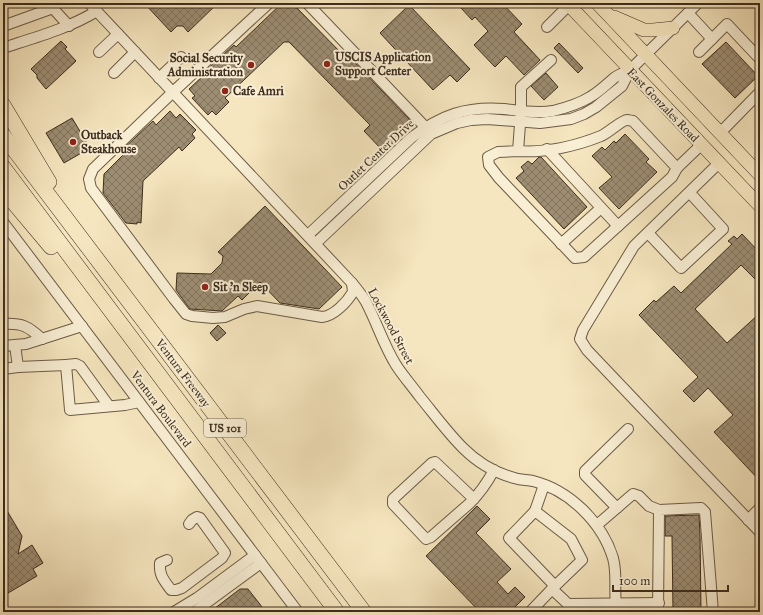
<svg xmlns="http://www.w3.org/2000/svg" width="763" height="615" viewBox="0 0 763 615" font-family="'IM FELL Great Primer',serif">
	<defs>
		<pattern id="building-cross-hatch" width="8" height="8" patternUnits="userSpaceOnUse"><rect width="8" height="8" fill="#9d8d72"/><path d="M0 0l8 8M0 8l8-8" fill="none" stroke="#81745d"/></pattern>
	</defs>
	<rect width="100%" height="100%" fill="#f6e6bf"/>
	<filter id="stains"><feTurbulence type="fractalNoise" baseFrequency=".005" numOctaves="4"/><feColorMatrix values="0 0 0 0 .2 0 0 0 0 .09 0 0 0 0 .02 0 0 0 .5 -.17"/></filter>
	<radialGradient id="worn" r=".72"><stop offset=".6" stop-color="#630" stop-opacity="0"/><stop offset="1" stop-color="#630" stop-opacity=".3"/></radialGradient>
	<g fill="url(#building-cross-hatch)" stroke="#3d2d1e">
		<path d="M144,3H218L188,32L183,26H177L171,32Z"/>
		<path d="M282,3H292L350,62L352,60L411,121L405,126L408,129L384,152L364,131L370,125L289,42H284L225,98L229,102L216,115L212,111L208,115L192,98L195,96L189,89L204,75L203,73L234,45L236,47Z"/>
		<path d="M467,3H502L522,24L514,32L540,60L524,75L506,56L495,67L474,45L488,31L475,17L472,20L461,8Z"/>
		<path d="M409,5L470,69L457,82L450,75L433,90L380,33Z"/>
		<path d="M61,41L67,47L65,49L76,61L46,89L37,78V75L31,69Z"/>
		<path d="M726,42L758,76L735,98L702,64Z"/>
		<path d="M559,43L583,68L578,73L554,48Z"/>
		<path d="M546,73L558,87L544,100L531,86Z"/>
		<path d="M170,111L176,118L180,114L196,130L192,134L195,138L182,151L179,147L143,181L141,223L137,222V224L126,223L103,193L104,174L124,154L121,151L153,121L156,125Z"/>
		<path d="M72,118L90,148L64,163L46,133Z"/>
		<path d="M625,134L649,159L646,162L657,172L619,209L599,188L612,177L592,156L602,147L605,150L614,141L616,143Z"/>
		<path d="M539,157H541L587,207L564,229L516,178L524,171L521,167L528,161L532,164Z"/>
		<path d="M265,206L342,287L319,309L280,303L260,282L242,300L238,296L222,311L190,309L176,290L177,273L211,274L222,263L223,256L218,252Z"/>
		<path d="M742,234L760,253V284L741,265L695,309L727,343L760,313V481L714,432L733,415L708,388L694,402L683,391L698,377L639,315L654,300L656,302L674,286L681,293L732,244L728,241L734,236L737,239Z"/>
		<path d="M218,325L226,333L217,341L210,333Z"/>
		<path d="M3,504L22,536L18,554L32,545L43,563L33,569L37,576L3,596Z"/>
		<path d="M477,506L490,519L476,533L511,569L497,582L508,594L515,587L525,597L510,612H480L426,556Z"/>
		<path d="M699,515L700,534L701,612H673L672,536H665V516Z"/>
		<path d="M240,589H248L266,612H210Z"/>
	</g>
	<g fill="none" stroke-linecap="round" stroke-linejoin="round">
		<defs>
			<g id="minor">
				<path d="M89,3L352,283C357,289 362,295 366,302C377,323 384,346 396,365C403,376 412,386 420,397C434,414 447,432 463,448C478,463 497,474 518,479C523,480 528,480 533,481C569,490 602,522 613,558C618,576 613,594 617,612"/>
				<path d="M269,3L173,92L93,169L89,179L91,188L174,299L186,314L192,316L213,318L225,317L244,309L257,306L322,317C334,316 347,302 353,292L352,283"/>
				<path d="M307,3L429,131"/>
				<path d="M49,4L69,26"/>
				<path d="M688,13L712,39"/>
				<path d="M3,26L53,8"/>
				<path d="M547,27L569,5"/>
				<path d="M3,47H6C37,37 69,28 97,11"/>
				<path d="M99,52L118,34"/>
				<path d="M699,52L727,24L760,59"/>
				<path d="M114,73L135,52"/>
				<path d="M159,78L181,57"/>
				<path d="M720,133L760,92"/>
				<path d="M547,149L618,226"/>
				<path d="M518,151L498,152L488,157L489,165L499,178L575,258L584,257L672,177L677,168L633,121C633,121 628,120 627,120C622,120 608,133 601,136C576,146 545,153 518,151L521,111V87L551,60"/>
				<path d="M719,163L634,246L583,330L580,339L587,350L760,532"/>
				<path d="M677,168L701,145"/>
				<path d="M3,222L298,612"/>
				<path d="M648,233L681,268L723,229L690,193"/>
				<path d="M308,235L411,138C441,115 466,106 504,109C520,111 537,114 553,111C565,108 579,104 590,97C599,92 606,85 614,78C618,75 625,72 630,70"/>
				<path d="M316,243L431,134L457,123L471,120L487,119L540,123L571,119L584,114L596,107L622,86L630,70L698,3"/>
				<path d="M561,244L601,208"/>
				<path d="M3,324C22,323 28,326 42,339"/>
				<path d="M15,345L18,367L66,365L70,410L125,405L139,402"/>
				<path d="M3,346L26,344L82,326"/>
				<path d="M66,365L76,364L80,366L109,406"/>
				<path d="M3,369L18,367"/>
				<path d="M474,499L435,462L432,463L393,499V504L426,539L431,537L470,503C480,493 487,483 494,470"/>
				<path d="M617,508L585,475V471L628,429"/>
				<path d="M535,511L544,485"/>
				<path d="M748,520L760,508"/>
				<path d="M597,525L633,494L639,496L649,506L659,510"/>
				<path d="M167,560L160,563C159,576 164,580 171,590H176L182,588L222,558L225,553L200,518L197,517L192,520L189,524"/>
				<path d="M552,589L555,586L582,560L571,539L535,511L509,538L555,586"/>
				<path d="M568,604L659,603"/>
				<path d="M174,612L197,598L255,555"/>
				<path d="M194,612L261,563"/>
				<path d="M530,612L552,589L568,604L574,612"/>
				<path d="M658,612L659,510L701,508L705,512L713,612"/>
			</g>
			<g id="major">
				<path d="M567,3L760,206"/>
				<path d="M597,3L760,175"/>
				<path d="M614,17L644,30H653L673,28"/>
			</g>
			<g id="highway">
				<path d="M3,105L49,182"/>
				<path d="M3,135L364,612"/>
				<path d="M3,167L337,612"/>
				<path d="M3,190L51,247"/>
			</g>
		</defs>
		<use href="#minor" stroke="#6b5b46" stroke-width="12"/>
		<use href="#major" stroke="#3d2d1e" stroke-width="14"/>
		<use href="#highway" stroke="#3d2d1e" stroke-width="16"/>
		<use href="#minor" stroke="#f9efd5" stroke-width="10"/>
		<use href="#major" stroke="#f6e6bf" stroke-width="13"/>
		<use href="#highway" stroke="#f6e6bf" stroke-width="15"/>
	</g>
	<g fill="#8f2418" stroke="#f9efd5" stroke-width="1.5">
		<circle cx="327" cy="64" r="4"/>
		<circle cx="251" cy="65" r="4"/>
		<circle cx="225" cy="91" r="4"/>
		<circle cx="73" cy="142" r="4"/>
		<circle cx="205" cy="287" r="4"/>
	</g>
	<g text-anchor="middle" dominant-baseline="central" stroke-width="4" stroke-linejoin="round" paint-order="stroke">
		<rect fill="#f9efd5" stroke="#756755" stroke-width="1" x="204" y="419" width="42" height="18" rx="3"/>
		<g font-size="11" font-weight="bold" fill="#3d2d1e">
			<text x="225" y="428">US 101</text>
		</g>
		<g font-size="12" font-weight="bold" fill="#3d2d1e" stroke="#f9efd5" text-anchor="start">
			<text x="335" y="57">USCIS Application<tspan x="335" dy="14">Support Center</tspan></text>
			<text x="243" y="58" text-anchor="end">Social Security<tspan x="243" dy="14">Administration</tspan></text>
			<text x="233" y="91">Cafe Amri</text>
			<text x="81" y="135">Outback<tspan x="81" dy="14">Steakhouse</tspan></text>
			<text x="213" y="287">Sit 'n Sleep</text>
		</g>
		<g font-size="12" fill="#3d2d1e" stroke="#f9efd5">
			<text transform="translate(663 105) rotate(46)">East Gonzales Road</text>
			<text transform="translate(376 155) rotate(-43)">Outlet Center Drive</text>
			<text transform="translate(391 326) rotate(62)">Lockwood Street</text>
			<text transform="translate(183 373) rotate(53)">Ventura Freeway</text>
			<text transform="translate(161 409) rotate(53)">Ventura Boulevard</text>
		</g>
	</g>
	<rect width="763" height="615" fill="none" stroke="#f6e6bf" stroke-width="16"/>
	<rect x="4" y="4" width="755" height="607" fill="none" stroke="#3d2d1e" stroke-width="2"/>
	<rect x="8" y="8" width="747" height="599" fill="none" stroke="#3d2d1e"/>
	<path d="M613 585v6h115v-6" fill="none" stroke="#3d2d1e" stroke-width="2"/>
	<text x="619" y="585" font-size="12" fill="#3d2d1e" stroke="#f9efd5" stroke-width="3" paint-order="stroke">100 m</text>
	<rect width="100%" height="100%" filter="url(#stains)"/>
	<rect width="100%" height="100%" fill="url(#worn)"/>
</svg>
